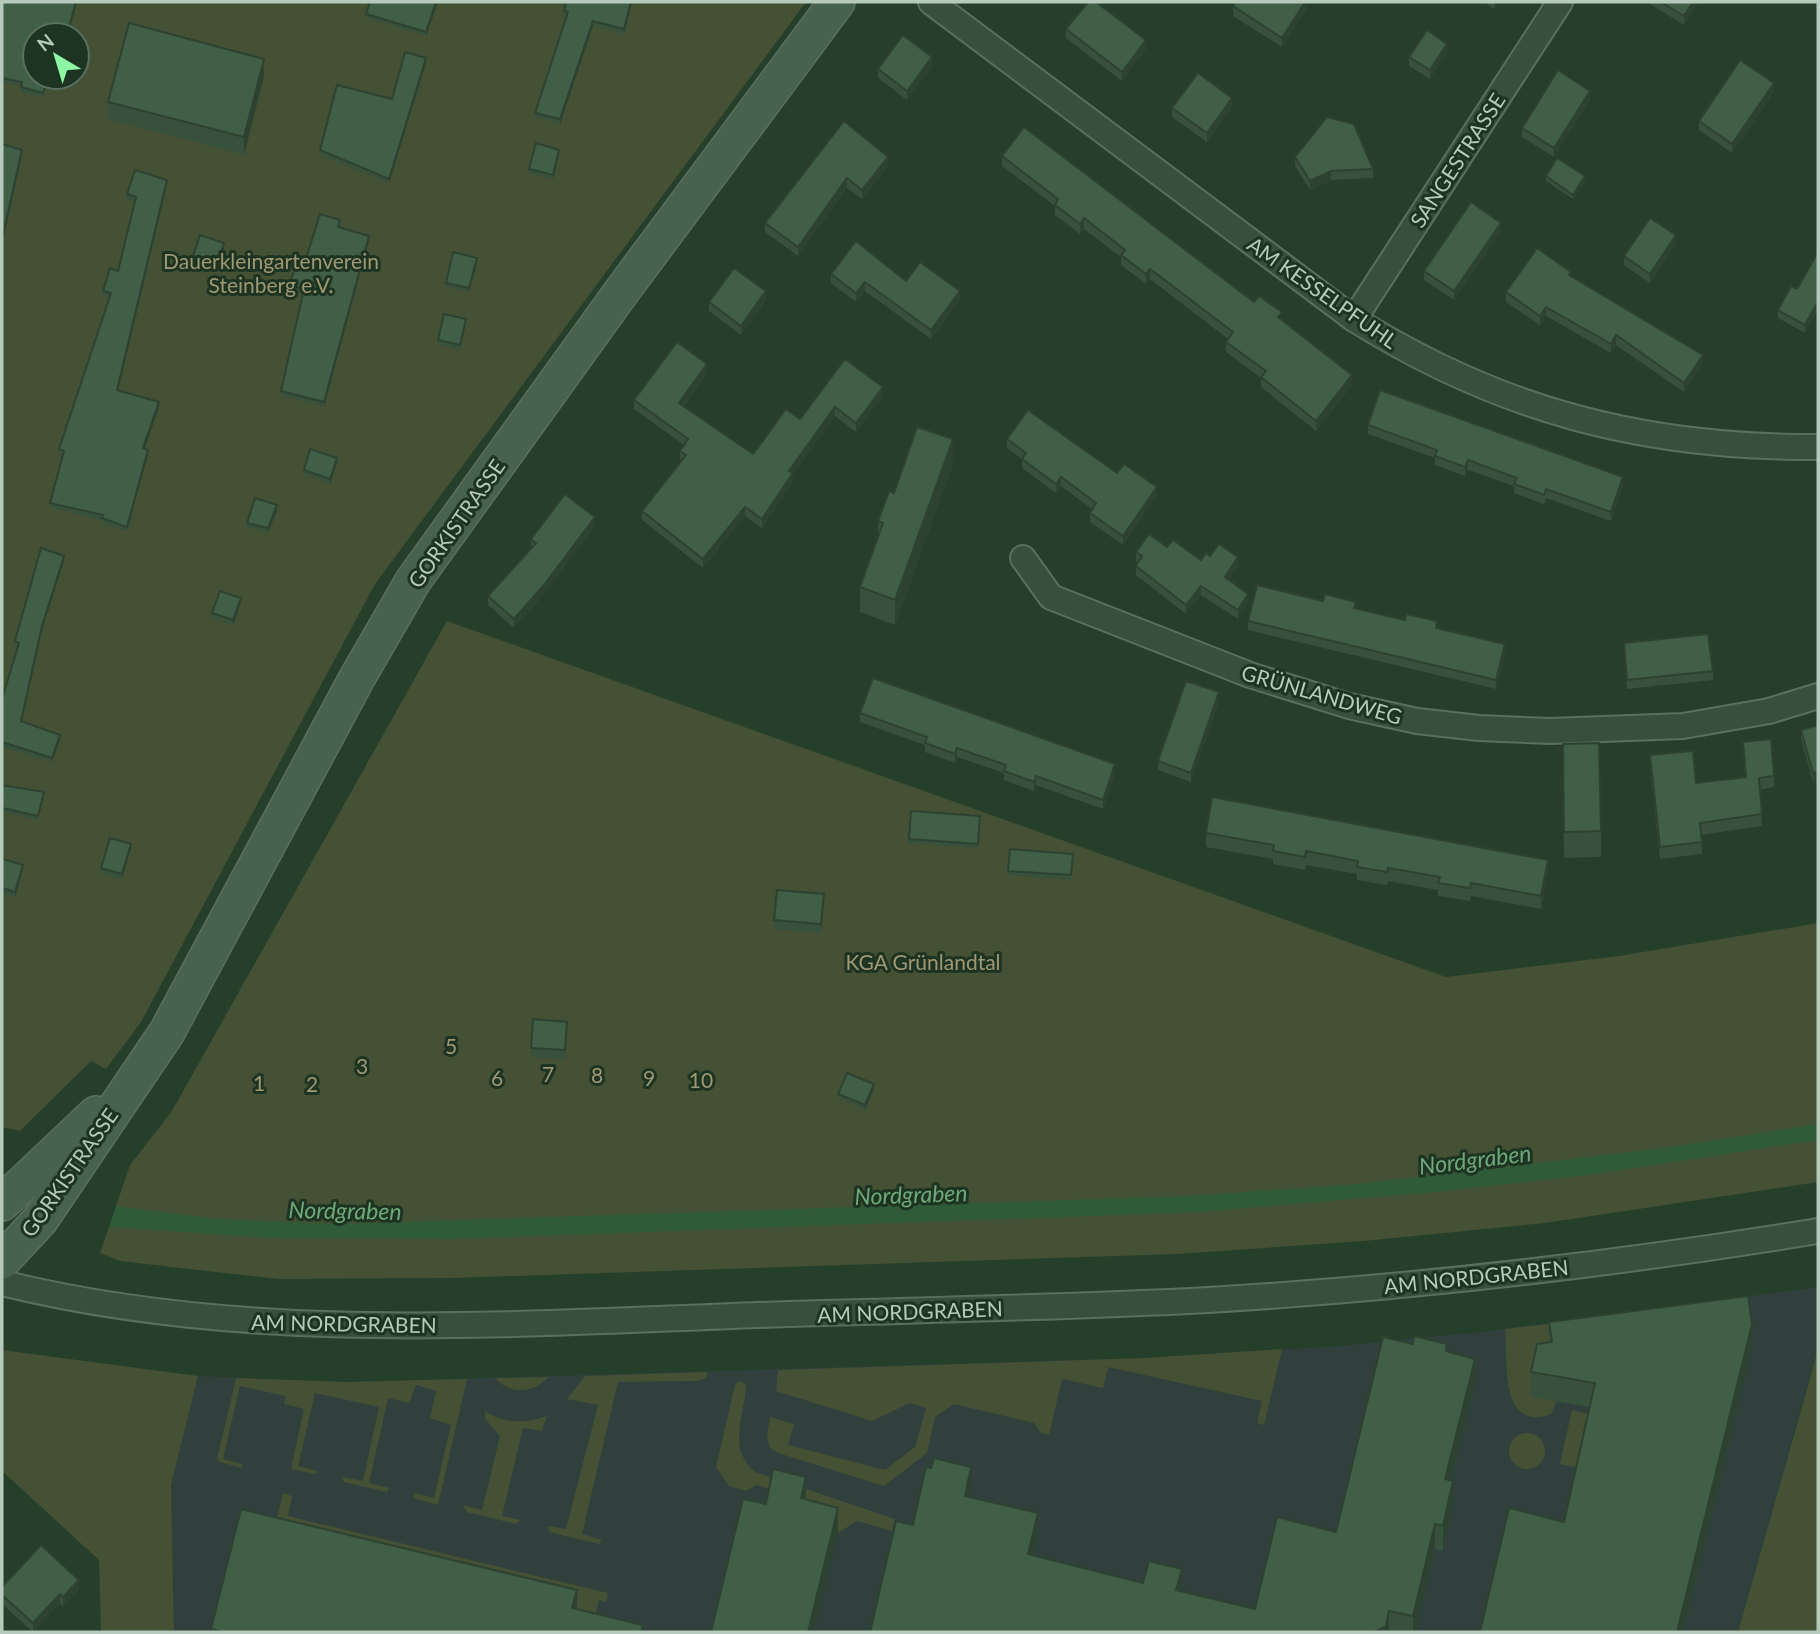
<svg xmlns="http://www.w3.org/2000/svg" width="1820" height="1634" viewBox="0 0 1820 1634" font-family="Lato,sans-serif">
	<rect width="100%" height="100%" fill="#253f2a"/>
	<path fill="#31403c" d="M1818,1287V1348L1738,1632H174L171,1485L198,1376L347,1382L1144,1358L1340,1346L1481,1332Z"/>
	<g fill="#445135" fill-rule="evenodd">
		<path d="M2,2H806L375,584L141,1022L106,1069L91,1061L20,1131L2,1127ZM35,35H77V77H35Z"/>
		<path d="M447,621L1446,977L1619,956L1818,923V1182L1545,1223L1364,1241L1177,1254L453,1278L277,1279L120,1261L100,1253L130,1165L172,1111Z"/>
		<path d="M1593,1319L1551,1414C1499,1433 1508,1361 1505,1329Z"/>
		<path d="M1818,1348V1632H1738L1809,1382Z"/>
		<path d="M1282,1349L1264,1425L1257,1423L1262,1401L1108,1367L1103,1388L1062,1379L1049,1435L1041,1433L1034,1423L954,1404L935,1417L927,1453L884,1486L778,1453L770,1448L767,1436L770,1417L794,1424L788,1445L885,1470L915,1447L926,1408L910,1403L872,1421L776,1391L778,1370L1144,1358Z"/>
		<path d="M2,1350L198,1376L171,1485L174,1632H101L99,1560L2,1471Z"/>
		<path d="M707,1372V1377L699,1381L618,1382L582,1534L602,1540L599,1544L549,1532L548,1526L566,1529L598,1405L567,1399L585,1376Z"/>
		<path d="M548,1377C534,1394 510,1395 495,1378Z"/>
		<path d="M236,1378L347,1382L467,1379L438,1505L414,1498V1493L434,1498L451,1425L430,1418L436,1391L416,1385L409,1403L388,1398L369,1483L389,1488L387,1492L344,1482L342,1477L363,1481L379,1407L315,1393L298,1466L317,1471L316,1474L291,1469L304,1409L284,1404L285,1396L240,1386L223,1459L242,1464V1468L220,1462L217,1459Z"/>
		<path d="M739,1381L746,1384C745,1417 726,1447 755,1472L895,1519L892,1531L857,1521L838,1533L785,1494L757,1485L746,1491L729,1486L716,1467L735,1385Z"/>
		<path d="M1572,1410L1594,1415L1581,1469L1560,1464Z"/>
		<path d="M485,1411C505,1424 525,1424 547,1416L542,1431L523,1428L502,1516L521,1520L516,1524L467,1512L463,1505L482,1510L500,1436L485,1419Z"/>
		<circle cx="1527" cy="1451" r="18"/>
		<path d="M283,1493L292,1496L288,1516L608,1593L606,1602L599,1600L591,1632L273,1535Z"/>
	</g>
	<path fill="#305b39" d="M1818,1124V1140L1589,1175L1434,1192L1200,1212L452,1239L269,1238L111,1227L2,1211V1192L218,1219L337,1224L1188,1196L1357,1184L1554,1161L1664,1148Z"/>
	<path fill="#253f2a" d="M2,1188L117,1203L108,1230L2,1214Z"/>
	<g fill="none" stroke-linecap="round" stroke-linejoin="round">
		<defs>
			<g id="minor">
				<path d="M931,2L1354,319C1501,411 1645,448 1818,447"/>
				<path d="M1354,319L1560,2"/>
				<path d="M1023,558L1051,597L1250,675L1349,706L1417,721L1479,728L1550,731L1683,726L1769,711L1818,696"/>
				<path d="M2,1283C250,1344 506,1324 759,1315C909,1310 1059,1308 1208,1300C1412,1288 1616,1264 1818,1231"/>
			</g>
			<g id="secondary">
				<path d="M2,1203L96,1114"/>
				<path d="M2,1261L40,1220L167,1032L357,678L413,581L622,291L837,2"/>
			</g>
		</defs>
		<use href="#minor" stroke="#5a6f5e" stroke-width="28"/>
		<use href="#secondary" stroke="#5a6f5e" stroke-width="38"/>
		<use href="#minor" stroke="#394f3e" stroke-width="24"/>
		<use href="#secondary" stroke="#47624e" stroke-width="35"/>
	</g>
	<g fill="#38513d">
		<path d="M2,2H77L68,35H35L49,77L43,97L21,92V86L2,82Z"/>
		<path d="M370,2H438L426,36L366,18V14Z"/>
		<path d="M566,2H632L624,34L593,26L560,124L535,117V113L567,16L564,15Z"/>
		<path d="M1307,2V9L1282,47L1233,16V6Z"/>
		<path d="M1484,2H1499L1494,9Z"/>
		<path d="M1650,2H1699L1684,25L1650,4Z"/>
		<path d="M1066,29L1146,49L1122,81L1066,38Z"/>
		<path d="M1447,53L1430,79L1409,66V57Z"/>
		<path d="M426,63L389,183L320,155V150L392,99Z"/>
		<path d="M932,66L907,100L878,78V69Z"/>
		<path d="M264,76L244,155L108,119V102Z"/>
		<path d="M1774,92L1732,153L1699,130V121Z"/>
		<path d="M1590,100L1554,157L1522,137V128Z"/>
		<path d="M1232,107L1207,142L1172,117V108Z"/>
		<path d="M844,121L888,166L862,199L847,188L798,256L765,232V223Z"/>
		<path d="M559,154L553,179L529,173V169Z"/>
		<path d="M1002,156L1254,302L1282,320L1352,385L1316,431L1261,387V378L1226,352V342L1228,339L1150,279L1146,284L1121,265V257L1084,229L1080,234L1055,215V206L1002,166Z"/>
		<path d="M1295,157L1373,169V178L1331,180L1310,190L1295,166Z"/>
		<path d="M1546,176L1585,181L1573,199L1546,181Z"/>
		<path d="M167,184L118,391L159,407L145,448L148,454L127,531L102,523V520L50,507V503L63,455L59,454V449L109,298L103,295V291L118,271L135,201L127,199V194Z"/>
		<path d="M340,225L339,227L369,240L324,407L281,395V391L303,293L289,289V285Z"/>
		<path d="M1501,232L1454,300L1424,280V271Z"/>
		<path d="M1676,244L1650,283L1624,265V256Z"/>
		<path d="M224,248L216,272L192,263V259Z"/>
		<path d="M1818,252V309L1805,333L1778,318V310L1797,289Z"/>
		<path d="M477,263L469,292L446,287V283Z"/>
		<path d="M831,274L960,300L931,339L865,291L856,302L831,283Z"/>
		<path d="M1571,276L1703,364L1684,392L1616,345L1611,353L1546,316L1540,325L1506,302V292Z"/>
		<path d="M766,300L741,335L709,311V302Z"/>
		<path d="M466,323L460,350L438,345V340Z"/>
		<path d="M845,359L883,396L856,432L835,416L793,475V482L762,528L745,516L703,568L642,520V511L682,460H680V451L684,445L634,409V400L707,373L684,406L753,454L800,419Z"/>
		<path d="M1368,425L1623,486L1611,521L1546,498L1544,504L1514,493V486L1468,470L1465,476L1435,465V458L1368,434Z"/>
		<path d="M1007,439L1117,473L1157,496L1123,545L1090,522V513L1092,509L1061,486L1056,493L1022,468V459L1007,448Z"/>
		<path d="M337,463L330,484L304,474V470Z"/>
		<path d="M953,464L895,625L860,612V587L878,535V521L894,493Z"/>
		<path d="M277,510L268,533L247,527V523Z"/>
		<path d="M595,526L544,594L514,628L488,605V596L531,548V539Z"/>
		<path d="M1167,547L1201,560L1210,556L1238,566L1229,580L1248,603L1238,619L1201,595L1186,614L1136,575V566L1138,562L1136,561V552Z"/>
		<path d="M64,561L42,630L22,721L60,740L52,762L2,747V699L18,647L15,646V641Z"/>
		<path d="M241,602L233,625L212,618V613Z"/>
		<path d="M1356,608L1437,628L1505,653L1496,689L1248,630V621Z"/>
		<path d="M1624,643L1713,671V680L1627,689Z"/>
		<path d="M1219,701L1191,782L1158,770V761Z"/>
		<path d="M860,713L1115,773L1103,809L1036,785L1034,791L1004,780V773L957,757L955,763L925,752V745L860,722Z"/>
		<path d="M1818,725V781L1813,782L1801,739V730Z"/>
		<path d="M1743,742L1774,776V787L1760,790L1762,826L1701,835L1702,854L1660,859L1650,767V755L1696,783L1745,777Z"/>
		<path d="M1563,744L1601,831V857L1564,858Z"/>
		<path d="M2,785L44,796L38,820L2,812Z"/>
		<path d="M911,811L980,816L978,848L909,843Z"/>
		<path d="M1206,833L1548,873L1541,909L1471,896L1470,901L1438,896V890L1388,881L1387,885L1357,880V874L1306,865L1305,870L1273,864V859L1206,847Z"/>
		<path d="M131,848L122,879L101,873V868Z"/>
		<path d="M1010,849L1073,854L1071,880L1008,875Z"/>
		<path d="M2,862L23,869L15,897L2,893Z"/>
		<path d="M824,903L821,933L774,929V920Z"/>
		<path d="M533,1019L567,1031L565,1059L531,1057Z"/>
		<path d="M874,1089L865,1110L838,1098V1094Z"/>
		<path d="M1549,1322L1752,1349L1683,1632H1480L1564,1522L1590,1407L1531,1397V1372L1549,1342Z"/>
		<path d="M1447,1352L1475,1384L1451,1480L1453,1506L1443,1551L1435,1549L1416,1632H870L913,1525L971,1492L970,1497L1038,1538L1034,1556L1255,1609L1336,1532Z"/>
		<path d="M2,1587L79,1589L63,1606L60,1603L33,1632L2,1604Z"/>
	</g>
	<g fill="#2e4232">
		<path d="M76,2H77L68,35H67Z"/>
		<path d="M436,2H438L426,36V32Z"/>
		<path d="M631,2H632L624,34V29Z"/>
		<path d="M1305,2H1307V9L1282,47V38Z"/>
		<path d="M1494,2H1499L1494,9Z"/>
		<path d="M1693,2H1699L1684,25V16Z"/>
		<path d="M593,21V26L560,124V119Z"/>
		<path d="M1146,40V49L1122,81V72Z"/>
		<path d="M1447,44V53L1430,79V70Z"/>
		<path d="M932,57V66L907,100V91Z"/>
		<path d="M426,58V63L389,183V179Z"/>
		<path d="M264,59V76L244,155V137Z"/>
		<path d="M1774,83V92L1732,153V144Z"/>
		<path d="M1590,91V100L1554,157V148Z"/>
		<path d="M1232,98V107L1207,142V133Z"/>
		<path d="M22,150V155L2,244V239Z"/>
		<path d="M559,150V154L553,179V175Z"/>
		<path d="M888,157V166L862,199V190Z"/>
		<path d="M1331,171V180L1310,190V181Z"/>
		<path d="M1585,176V181L1573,199V195Z"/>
		<path d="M847,178V188L798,256V247Z"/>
		<path d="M167,180V184L117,395V390Z"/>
		<path d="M1084,218V229L1080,234V224Z"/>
		<path d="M1501,223V232L1454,300V291Z"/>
		<path d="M1676,235V244L1650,283V274Z"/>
		<path d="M369,236V240L324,407V402Z"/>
		<path d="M224,243V248L216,272V267Z"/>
		<path d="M477,258V263L469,292V288Z"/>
		<path d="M1150,269V279L1146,284V274Z"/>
		<path d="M865,282V291L856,302V293Z"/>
		<path d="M766,291V300L741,335V326Z"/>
		<path d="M960,291V300L931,339V330Z"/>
		<path d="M1818,301V309L1805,333V325Z"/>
		<path d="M1546,307V316L1540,325V316Z"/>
		<path d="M1616,335V345L1611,353V344Z"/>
		<path d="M1703,355V364L1684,392V383Z"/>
		<path d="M707,364V373L679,412V403Z"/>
		<path d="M1352,375V385L1316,431V421Z"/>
		<path d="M883,387V396L856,432V423Z"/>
		<path d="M159,402V407L143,453V448Z"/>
		<path d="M835,407V416L793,475V482L762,528V519L789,471Z"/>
		<path d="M953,439V464L895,625V600Z"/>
		<path d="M148,450V454L127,531V527Z"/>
		<path d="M337,458V463L330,484V479Z"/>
		<path d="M1468,460V470L1465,476V467Z"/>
		<path d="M1061,477V486L1056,493V484Z"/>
		<path d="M1623,477V486L1611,521V512Z"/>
		<path d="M1157,487V496L1123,545V536Z"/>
		<path d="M277,505V510L268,533V528Z"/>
		<path d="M745,507V516L703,568V559Z"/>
		<path d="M595,517V526L544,594L514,628V619Z"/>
		<path d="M64,556V561L42,630L21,725V721L42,626Z"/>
		<path d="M1238,557V566L1225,586V577Z"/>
		<path d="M1201,586V595L1186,614V605Z"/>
		<path d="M1248,594V603L1238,619V610Z"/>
		<path d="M241,598V602L233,625V620Z"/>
		<path d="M1505,644V653L1496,689V680Z"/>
		<path d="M1219,692V701L1191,782V773Z"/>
		<path d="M60,735V740L52,762V758Z"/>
		<path d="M957,748V757L955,763V754Z"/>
		<path d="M1115,764V773L1103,809V800Z"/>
		<path d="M1818,772V781L1813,782V773Z"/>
		<path d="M1036,776V785L1034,791V782Z"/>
		<path d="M131,844V848L122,879V874Z"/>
		<path d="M1548,860V873L1541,909V896Z"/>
		<path d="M23,865V869L15,897V892Z"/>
		<path d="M874,1084V1089L865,1110V1105Z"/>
		<path d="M1752,1324V1349L1683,1632H1677Z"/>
		<path d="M1475,1359V1384L1445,1504V1479Z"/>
		<path d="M971,1467V1492L965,1520V1496Z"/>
		<path d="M806,1477V1502L801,1498Z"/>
		<path d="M1453,1481V1506L1443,1551V1526Z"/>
		<path d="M838,1508V1533L814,1632H808Z"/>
		<path d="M1038,1513V1538L1028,1579V1554Z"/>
		<path d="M1435,1524V1549L1416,1632H1413V1616Z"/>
		<path d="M1182,1569V1594L1176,1590Z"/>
		<path d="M79,1580V1589L63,1606V1597Z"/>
		<path d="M577,1590V1615L572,1608Z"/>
		<path d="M60,1594V1603L33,1632V1623Z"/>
		<path d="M1389,1611V1632H1374Z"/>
	</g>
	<g fill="#415e47" stroke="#2e4232" stroke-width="2">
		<path d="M2,2H76L67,34L60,32L59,35H35V77H48L43,93L21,87L22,82L2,78Z"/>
		<path d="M370,2H436L426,32L366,14Z"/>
		<path d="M566,2H631L624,29L593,21L560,119L535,113L568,12L564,11Z"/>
		<path d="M1088,2H1096L1146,40L1122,72L1066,29Z"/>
		<path d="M1236,2H1305L1282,38L1233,6Z"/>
		<path d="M1661,2H1693L1684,16Z"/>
		<path d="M129,23L264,59L244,137L108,102Z"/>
		<path d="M1427,30L1447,44L1430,70L1409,57Z"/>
		<path d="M903,35L932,57L907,91L878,69Z"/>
		<path d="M405,52L426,58L389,179L320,150L337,85L392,99Z"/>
		<path d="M1740,60L1774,83L1732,144L1699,121Z"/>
		<path d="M1558,70L1590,91L1554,148L1522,128Z"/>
		<path d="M1198,73L1232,98L1207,133L1172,108Z"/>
		<path d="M1327,117L1354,124L1373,169L1331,171L1310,181L1295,157Z"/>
		<path d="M844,121L888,157L862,190L847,178L798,247L765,223Z"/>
		<path d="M1024,127L1254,302L1259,296L1282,312L1278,317L1352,375L1316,421L1261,377L1266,371L1226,342L1233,332L1150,269L1146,274L1121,255L1125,250L1084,218L1080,224L1055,205L1058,199L1002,156Z"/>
		<path d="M536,143L559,150L553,175L529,169Z"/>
		<path d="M2,144L22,150L2,239Z"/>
		<path d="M1557,158L1585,176L1573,195L1546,176Z"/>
		<path d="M135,170L167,180L117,390L159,402L143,448L148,450L127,527L102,518L103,515L50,503L64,451L59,449L111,293L103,291L110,268L118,271L136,197L127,194Z"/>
		<path d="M1471,202L1501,223L1454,291L1424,271Z"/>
		<path d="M320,214L340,220L338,227L369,236L324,402L281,391L304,289L289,285L298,260L305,262Z"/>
		<path d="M1650,218L1676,235L1650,274L1624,256Z"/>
		<path d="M200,235L224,243L216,267L192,259Z"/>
		<path d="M856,241L906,281L920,262L960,291L931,330L865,282L856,293L831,274Z"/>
		<path d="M1537,248L1571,272L1569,275L1703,355L1684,383L1616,335L1611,344L1546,307L1540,316L1506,292Z"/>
		<path d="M453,252L477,258L469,288L446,283Z"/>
		<path d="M1818,252V301L1805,325L1778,310L1791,286L1797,289Z"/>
		<path d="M734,268L766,291L741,326L709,302Z"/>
		<path d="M444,314L466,319L460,345L438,340Z"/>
		<path d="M677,342L707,364L679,403L753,454L786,409L800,419L845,359L883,387L856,423L835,407L789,471L793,473L762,519L745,507L703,559L642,511L686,455L680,451L688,439L634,400Z"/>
		<path d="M1380,390L1623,477L1611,512L1546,489L1544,495L1514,484L1517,478L1468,460L1465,467L1435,456L1437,450L1368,425Z"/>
		<path d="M1028,410L1117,473L1124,464L1157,487L1123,536L1090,513L1096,503L1061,477L1056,484L1022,459L1026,453L1007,439Z"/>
		<path d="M917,427L953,439L895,600L860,587L883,523L878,521L889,491L894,493Z"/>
		<path d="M310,449L337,458L330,479L304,470Z"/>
		<path d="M565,494L595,517L544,585L514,619L488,596L536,543L531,539Z"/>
		<path d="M255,498L277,505L268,528L247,523Z"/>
		<path d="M1149,534L1167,547L1173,540L1201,560L1206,553L1210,556L1219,544L1238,557L1225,577L1248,594L1238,610L1201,586L1186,605L1136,566L1142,556L1136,552Z"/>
		<path d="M41,548L64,556L42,626L21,721L60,735L52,758L2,742V699L19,643L15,641Z"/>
		<path d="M1257,585L1323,601L1325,594L1356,602L1354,608L1405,620L1406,614L1437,621L1436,628L1505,644L1496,680L1248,621Z"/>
		<path d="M220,591L241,598L233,620L212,613Z"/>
		<path d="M1708,634L1713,671L1627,680L1624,643Z"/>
		<path d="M873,678L1115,764L1103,800L1036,776L1034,782L1004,771L1006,765L957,748L955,754L925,743L927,737L860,713Z"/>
		<path d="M1186,681L1219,692L1191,773L1158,761Z"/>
		<path d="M1818,725V772L1813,773L1801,730Z"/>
		<path d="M1771,739L1774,776L1759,778L1762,814L1700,823L1702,842L1660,847L1650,755L1693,751L1696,783L1746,777L1743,742Z"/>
		<path d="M1599,743L1601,831L1564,832L1563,744Z"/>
		<path d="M2,785L44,792L38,816L2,808Z"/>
		<path d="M1212,797L1548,860L1541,896L1471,883L1470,888L1438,883L1440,877L1388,868L1387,872L1357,867L1358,861L1306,851L1305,857L1273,851L1274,845L1206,833Z"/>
		<path d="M911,811L980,816L978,844L909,839Z"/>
		<path d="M110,838L131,844L122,874L101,868Z"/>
		<path d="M1010,849L1073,854L1071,875L1008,871Z"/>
		<path d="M3,859L23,865L15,892L2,888V862Z"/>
		<path d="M777,890L824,894L821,924L774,920Z"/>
		<path d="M533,1019L567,1022L565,1050L531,1048Z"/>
		<path d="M847,1073L874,1084L865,1105L838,1094Z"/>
		<path d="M1748,1296L1752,1324L1677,1632H1480L1509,1508L1564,1522L1595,1383L1531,1372L1537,1344L1552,1342L1549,1322Z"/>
		<path d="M1414,1336L1447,1344L1446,1351L1475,1359L1445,1479L1453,1481L1443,1526L1435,1524L1413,1616L1389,1611L1386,1626L1374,1632H870L896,1521L913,1525L926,1467L931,1468L934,1458L971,1467L965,1496L1038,1513L1028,1554L1143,1583L1149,1561L1182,1569L1176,1590L1255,1609L1277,1517L1336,1532L1383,1337L1413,1344Z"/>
		<path d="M773,1469L806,1477L801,1498L838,1508L808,1632H711L743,1499L766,1504Z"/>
		<path d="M241,1509L577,1590L572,1608L643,1625L641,1632H223L211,1629Z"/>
		<path d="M41,1545L79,1580L63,1597L60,1594L33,1623L2,1595V1587Z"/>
	</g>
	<g text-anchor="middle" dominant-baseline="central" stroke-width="6" stroke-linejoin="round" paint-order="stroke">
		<g font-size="21" fill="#b5caba" stroke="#1e3422">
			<text transform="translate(1457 160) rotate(-57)">SANGESTRASSE</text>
			<text transform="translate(1323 292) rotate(35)">AM KESSELPFUHL</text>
			<text transform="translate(456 523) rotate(-55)">GORKISTRASSE</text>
			<text transform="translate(1322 694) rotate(16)">GRÜNLANDWEG</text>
			<text transform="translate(69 1172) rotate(-55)">GORKISTRASSE</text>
			<text transform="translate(1476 1276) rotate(-6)">AM NORDGRABEN</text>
			<text transform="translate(910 1311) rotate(-2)">AM NORDGRABEN</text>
			<text transform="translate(344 1323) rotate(1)">AM NORDGRABEN</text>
		</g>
		<g font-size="21" fill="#9f9874" stroke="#1e3422">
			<text x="271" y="260">Dauerkleingartenverein<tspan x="271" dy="24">Steinberg e.V.</tspan></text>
			<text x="923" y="961">KGA Grünlandtal</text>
			<text x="451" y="1045">5</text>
			<text x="362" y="1065">3</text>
			<text x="548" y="1073">7</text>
			<text x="597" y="1074">8</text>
			<text x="497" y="1077">6</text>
			<text x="649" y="1077">9</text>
			<text x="701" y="1079">10</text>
			<text x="259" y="1082">1</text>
			<text x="312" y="1083">2</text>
		</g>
		<g font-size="23" font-style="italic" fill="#6fa87a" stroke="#1e3422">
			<text transform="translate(1475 1159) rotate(-7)">Nordgraben</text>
			<text transform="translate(911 1194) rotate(-2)">Nordgraben</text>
			<text transform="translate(345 1210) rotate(1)">Nordgraben</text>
		</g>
	</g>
	<rect width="1820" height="1634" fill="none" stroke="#b5caba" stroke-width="7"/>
	<g transform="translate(56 56) rotate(322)"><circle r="33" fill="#1e3422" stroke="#5a705f" stroke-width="2"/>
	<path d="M0-5L12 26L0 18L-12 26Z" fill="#8df7a5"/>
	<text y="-10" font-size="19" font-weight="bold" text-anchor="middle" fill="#b5caba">N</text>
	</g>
</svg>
